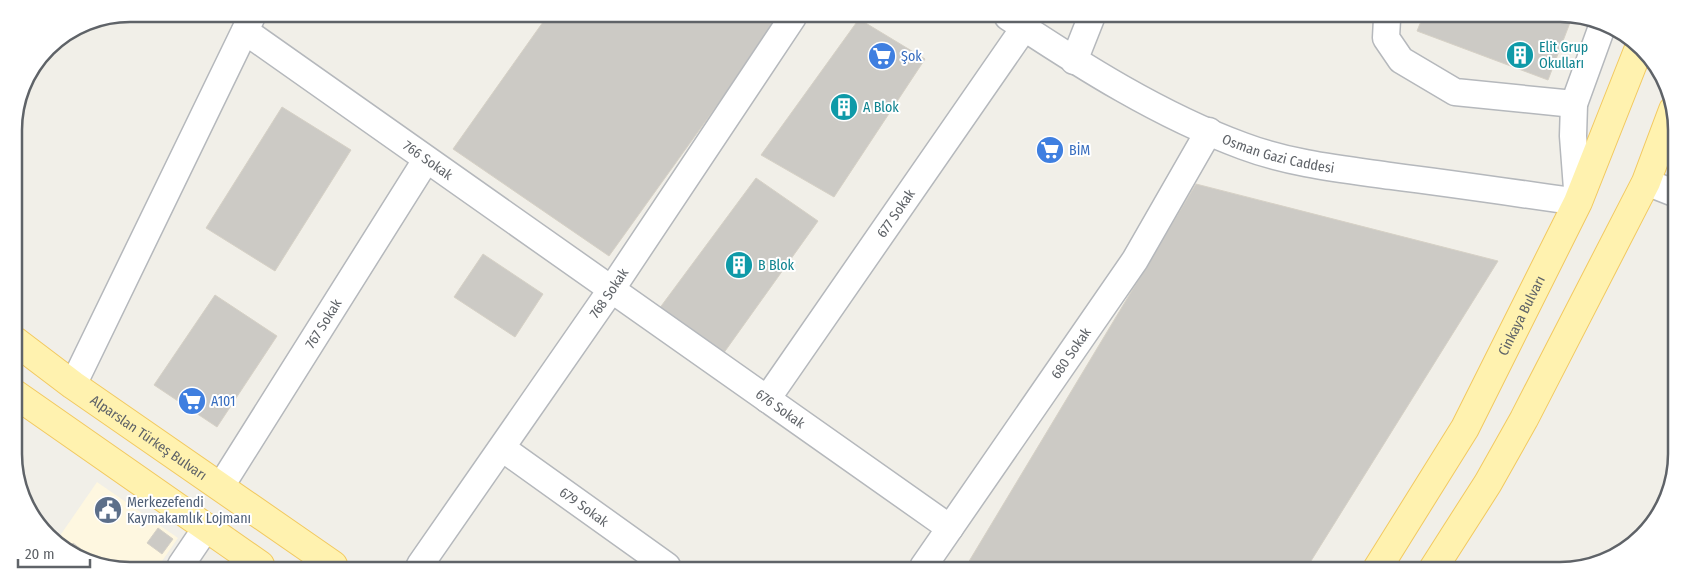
<svg xmlns="http://www.w3.org/2000/svg" width="1690" height="584" viewBox="0 0 1690 584" font-family="'Fira Sans Condensed',sans-serif">
	<rect width="100%" height="100%" fill="#f1efe8"/>
	<path fill="#fef7e0" d="M97,482L178,538L160,564H93L57,540Z"/>
	<g fill="#cccac5" stroke="#d6d1c6">
		<path d="M548,15L781,16L609,256L453,149Z"/>
		<path d="M859,19L925,59L834,197L761,155Z"/>
		<path d="M1422,19L1571,20L1548,80L1417,31Z"/>
		<path d="M282,107L351,150L275,271L206,228Z"/>
		<path d="M756,178L818,221L723,354L659,309Z"/>
		<path d="M1196,184L1498,261L1306,569L965,568Z"/>
		<path d="M483,254L543,294L515,337L454,297Z"/>
		<path d="M215,295L277,336L217,427L154,385Z"/>
		<path d="M158,528L173,539L162,554L147,543Z"/>
		<path d="M73,543L101,564H93L69,548Z"/>
	</g>
	<g fill="none" stroke-linecap="round" stroke-linejoin="round">
		<defs>
			<g id="minor">
				<path id="s1" d="M1008,17C1082,66 1159,115 1243,146C1291,164 1341,169 1391,176C1454,184 1516,193 1578,202L1573,136L1574,104L1603,24"/>
				<path d="M1387,19L1386,38L1401,60L1455,92L1574,104"/>
				<path id="s2" d="M245,31L950,528"/>
				<path d="M1074,61L1091,18"/>
				<path d="M1646,182L1674,193"/>
				<path d="M73,385L253,14"/>
				<path id="s3" d="M767,399L1024,28"/>
				<path id="s4" d="M502,448L667,566"/>
				<path id="s5" d="M221,486L426,160"/>
				<path d="M181,565L206,528"/>
				<path id="s6" d="M420,565L611,290L793,17"/>
				<path id="s7" d="M923,567L1135,260L1209,131"/>
			</g>
			<g id="major">
				<path id="s8" d="M15,341L73,385L333,565"/>
				<path d="M15,394L260,565"/>
				<path id="s9" d="M1377,569L1465,428L1578,202L1639,48"/>
				<path d="M1433,569L1488,483L1524,419L1646,182L1673,110"/>
			</g>
		</defs>
		<use href="#minor" stroke="#b5b8bc" stroke-width="29"/>
		<use href="#major" stroke="#f2c960" stroke-width="30"/>
		<use href="#minor" stroke="#fff" stroke-width="26"/>
		<use href="#major" stroke="#fff2af" stroke-width="28"/>
	</g>
	<defs>
		<symbol id="building-disc" viewBox="-11 -11 22 22"><circle r="9.5" fill="#0f9aa8" stroke="#fff"/><path d="M-4-6H4V6H1V3H-1V6H-4ZM-2.5-4.3h1.7v1.8h-1.7ZM.8-4.3h1.7v1.8H.8ZM-2.5-1h1.7V.8h-1.7ZM.8-1h1.7V.8H.8Z" fill="#fff"/></symbol>
		<symbol id="supermarket-disc" viewBox="-11 -11 22 22"><circle r="9.5" fill="#3f7fe0" stroke="#fff"/><path d="M-6-5.5h2.5l.6 2H6L4.5 2H-2.5L-4.4-4H-6ZM-1.5 3.2a1.3 1.3 0 1 0 .1 0ZM3 3.2a1.3 1.3 0 1 0 .1 0Z" fill="#fff"/></symbol>
		<symbol id="civic-disc" viewBox="-11 -11 22 22"><circle r="9.5" fill="#5c6f8a" stroke="#fff"/><path d="M-.6-6.5H3V-4.5H.6V-3L4-1V1h2V6H-6V1h2V-1L-.6-3ZM-1.2 2.5V6h2.4V2.5Z" fill="#fff"/></symbol>
	</defs>
	<g fill-rule="evenodd">
		<use href="#building-disc" x="1504" y="39" width="32" height="32"/>
		<use href="#supermarket-disc" x="866" y="40" width="32" height="32"/>
		<use href="#building-disc" x="828" y="91" width="32" height="32"/>
		<use href="#supermarket-disc" x="1034" y="134" width="32" height="32"/>
		<use href="#building-disc" x="723" y="249" width="32" height="32"/>
		<use href="#supermarket-disc" x="176" y="385" width="32" height="32"/>
		<use href="#civic-disc" x="92" y="494" width="32" height="32"/>
	</g>
	<g text-anchor="middle" dominant-baseline="central" stroke-width="4" stroke-linejoin="round" paint-order="stroke">
		<g font-size="14" fill="#0d838f" stroke="#fff" text-anchor="start">
			<text x="1539" y="47">Elit Grup<tspan x="1539" dy="16">Okulları</tspan></text>
			<text x="863" y="107">A Blok</text>
			<text x="758" y="265">B Blok</text>
		</g>
		<g font-size="14" fill="#366cbe" stroke="#fff" text-anchor="start">
			<text x="901" y="56">Şok</text>
			<text x="1069" y="150">BİM</text>
			<text x="211" y="401">A101</text>
		</g>
		<g font-size="14" fill="#5f6368" stroke="#fff">
			<text stroke="none"><textPath href="#s1" startOffset="305">Osman Gazi Caddesi</textPath></text>
			<text stroke="none"><textPath href="#s2" startOffset="224">766 Sokak</textPath></text>
			<text stroke="none"><textPath href="#s3" startOffset="226">677 Sokak</textPath></text>
			<text stroke="none"><textPath href="#s6" startOffset="331">768 Sokak</textPath></text>
			<text stroke="none"><textPath href="#s9" startOffset="292">Cinkaya Bulvarı</textPath></text>
			<text stroke="none"><textPath href="#s5" startOffset="192">767 Sokak</textPath></text>
			<text stroke="none"><textPath href="#s7" startOffset="260">680 Sokak</textPath></text>
			<text stroke="none"><textPath href="#s2" startOffset="655">676 Sokak</textPath></text>
			<text stroke="none"><textPath href="#s8" startOffset="165">Alparslan Türkeş Bulvarı</textPath></text>
			<text stroke="none"><textPath href="#s4" startOffset="101">679 Sokak</textPath></text>
		</g>
		<g font-size="14" fill="#4e5e75" stroke="#fff" text-anchor="start">
			<text x="127" y="502">Merkezefendi<tspan x="127" dy="16">Kaymakamlık Lojmanı</tspan></text>
		</g>
	</g>
	<path d="M0 0H1690V584H0ZM130 22H1560A108 108 0 0 1 1668 130V454A108 108 0 0 1 1560 562H130A108 108 0 0 1 22 454V130A108 108 0 0 1 130 22Z" fill="#fff" fill-rule="evenodd"/>
	<path fill="none" stroke="#5f6368" stroke-width="2.5" d="M130 22H1560A108 108 0 0 1 1668 130V454A108 108 0 0 1 1560 562H130A108 108 0 0 1 22 454V130A108 108 0 0 1 130 22Z"/>
	<path d="M18 559v8h72v-8" fill="none" stroke="#5f6368" stroke-width="2.5"/>
	<text x="25" y="559" font-size="15" fill="#5f6368" stroke="#ffffff" stroke-width="4" paint-order="stroke">20 m</text>
</svg>
